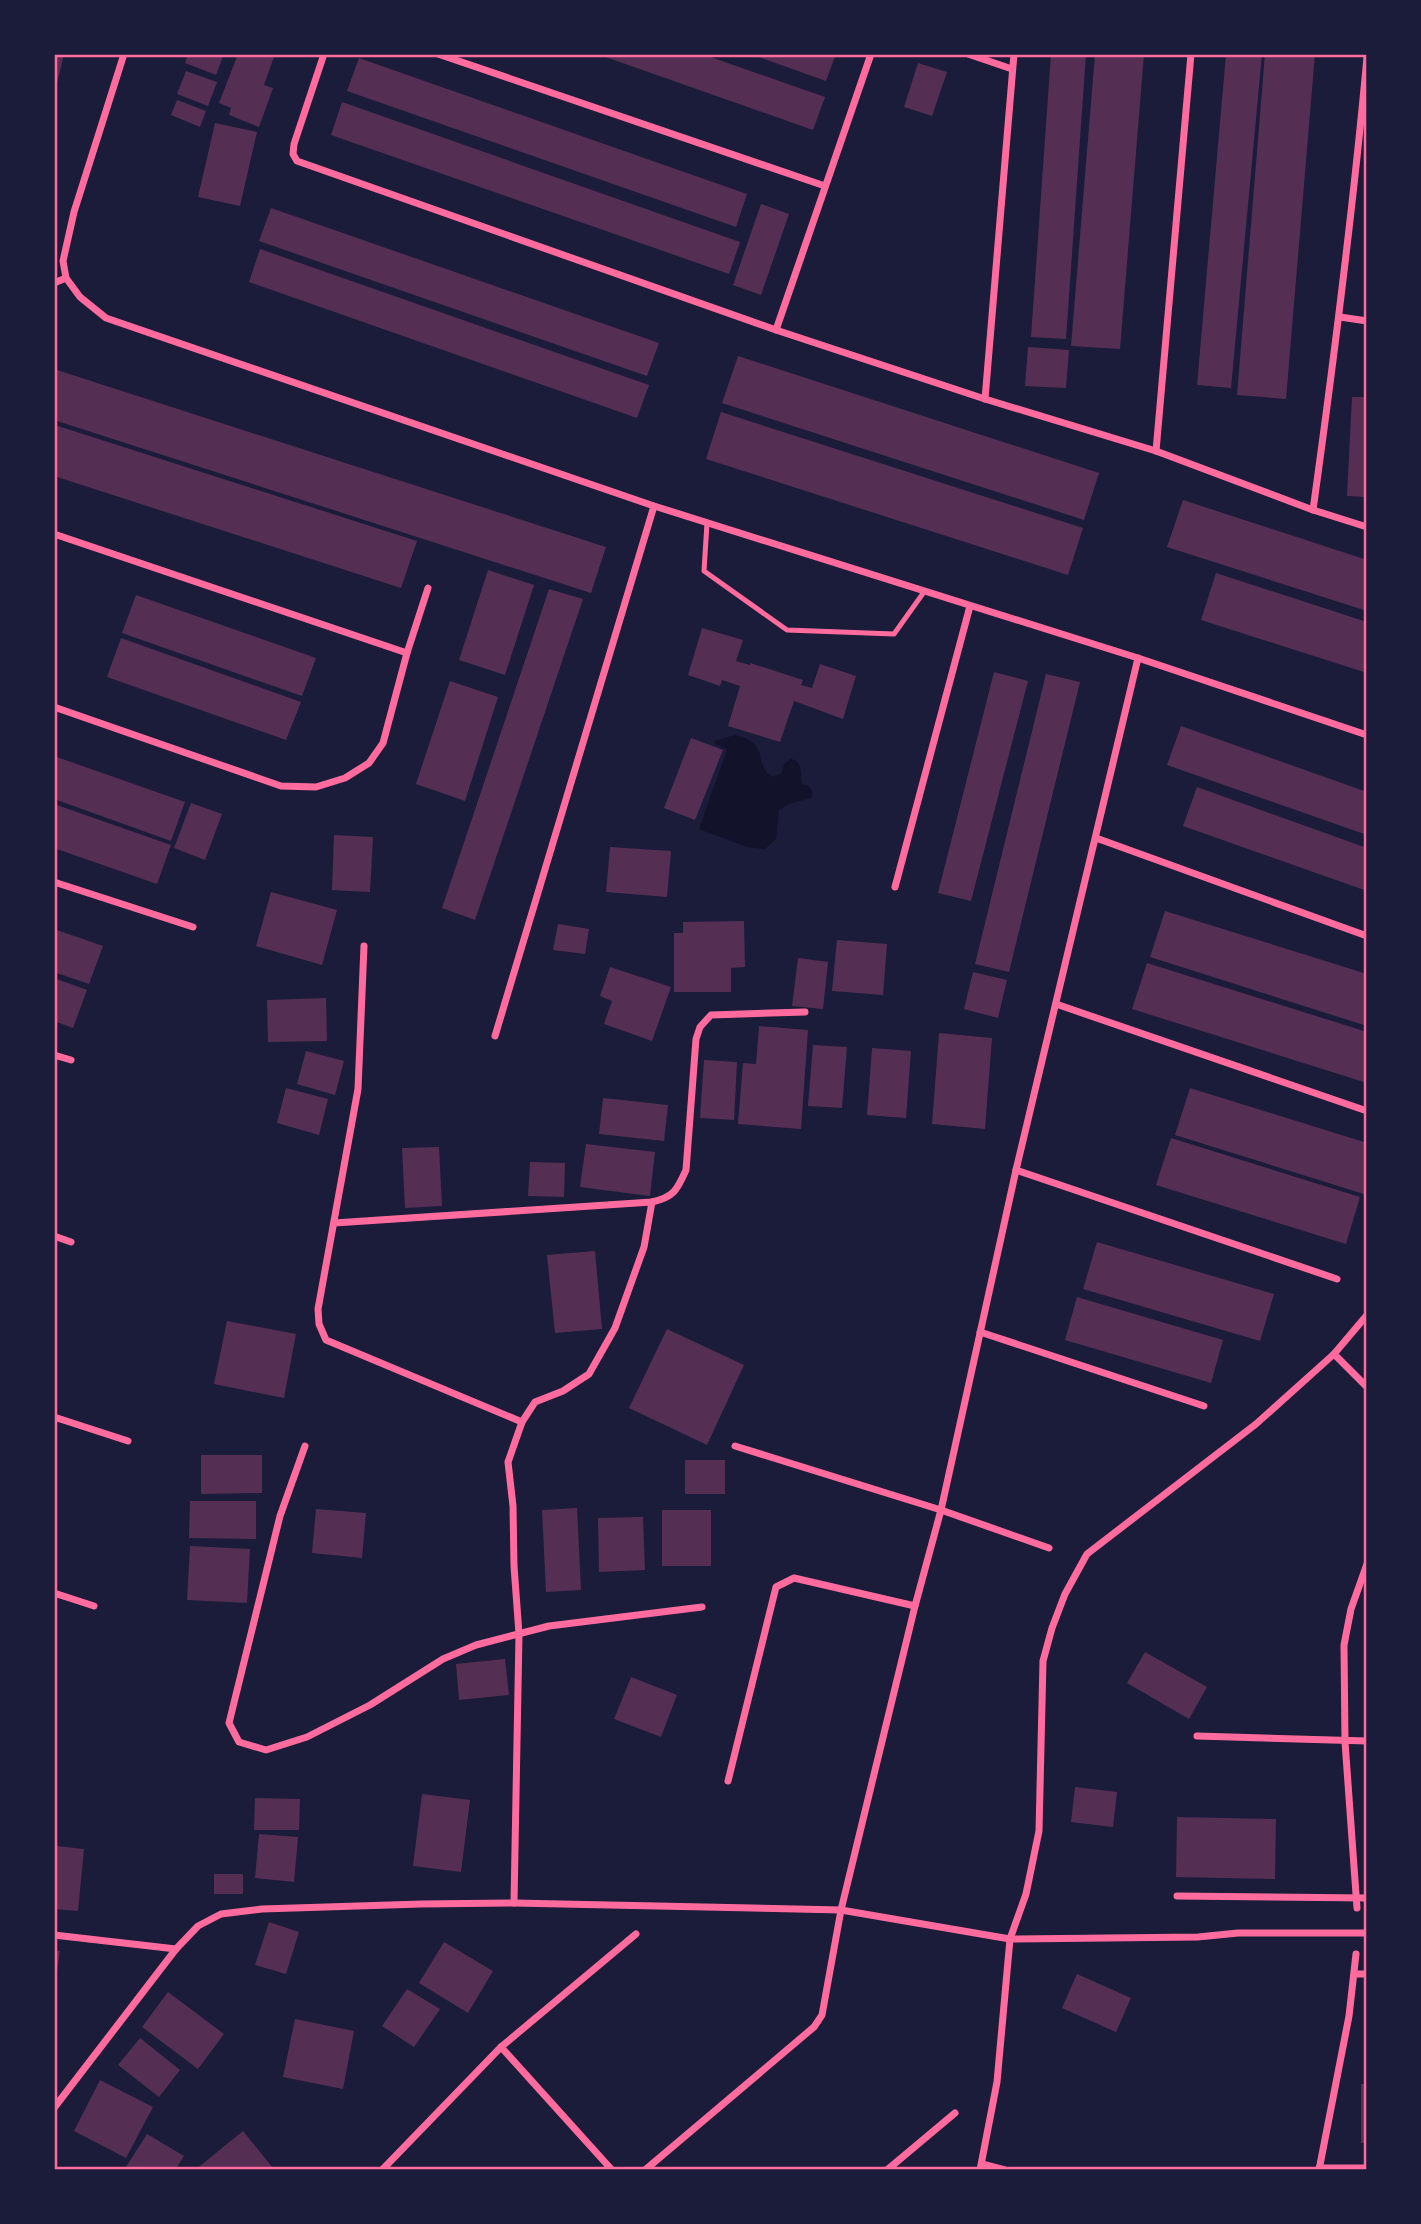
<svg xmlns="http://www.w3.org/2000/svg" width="1421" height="2224" viewBox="0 0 1421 2224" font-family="'Roboto Serif',serif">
	<rect width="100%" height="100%" fill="#1b1b3a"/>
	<path fill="#12122b" d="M735,735C773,744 751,765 773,777L781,773L785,763L791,759C803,761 800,774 802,784L809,786L813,793L811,798L789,804L779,810L776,839L765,849L747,847L699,829L726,753V749L715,744L714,741Z"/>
	<g fill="#542f53">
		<path d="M54,54H64L55,92H54Z"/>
		<path d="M188,54H224L216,75L185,63Z"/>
		<path d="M238,54H275L264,85L273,88L259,127L229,115L231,108L219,103Z"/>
		<path d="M597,54H702L825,97L813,130Z"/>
		<path d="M750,54H836L826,81Z"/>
		<path d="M1051,54H1086L1066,339L1031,337Z"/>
		<path d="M1095,54H1144L1120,349L1071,346Z"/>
		<path d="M1226,54H1262L1231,388L1197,385Z"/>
		<path d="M1265,54H1315L1286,399L1237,395Z"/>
		<path d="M359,58L747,194L736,227L347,91Z"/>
		<path d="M918,63L947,72L932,116L904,107Z"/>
		<path d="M186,71L217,82L208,106L177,94Z"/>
		<path d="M177,100L206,111L200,127L171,115Z"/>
		<path d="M342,102L740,242L729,274L331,135Z"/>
		<path d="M215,123L257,132L240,206L198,197Z"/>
		<path d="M761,204L789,214L761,295L733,285Z"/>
		<path d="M271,208L659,343L647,376L259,241Z"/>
		<path d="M260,249L649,385L637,418L249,282Z"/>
		<path d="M1028,347L1069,350L1066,388L1025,386Z"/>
		<path d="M738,356L1099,473L1084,520L722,403Z"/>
		<path d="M54,369L606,547L591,593L54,420Z"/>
		<path d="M1352,397H1367V497L1347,496Z"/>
		<path d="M721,412L1083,528L1068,575L706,459Z"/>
		<path d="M55,425L417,541L401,588L54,476Z"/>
		<path d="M1183,500L1367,560V611L1167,547Z"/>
		<path d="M488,570L534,585L505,675L459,660Z"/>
		<path d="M1216,573L1367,622V673L1201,620Z"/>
		<path d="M549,589L583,599L475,920L442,908Z"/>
		<path d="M136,595L316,658L302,696L122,633Z"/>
		<path d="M702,628L743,640L736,661L750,665V663L803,680L801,685L812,688L820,664L856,676L843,719L794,701L780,742L728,726L740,686L722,680L720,686L688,675Z"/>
		<path d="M121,638L301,702L286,740L107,677Z"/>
		<path d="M994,672L1028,681L971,901L938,893Z"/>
		<path d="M1046,674L1080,682L1009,972L975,964Z"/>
		<path d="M450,681L498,697L465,801L416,784Z"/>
		<path d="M1181,726L1367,792V835L1167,765Z"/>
		<path d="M691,738L723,750L695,820L664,808Z"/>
		<path d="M54,756L185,802L171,841L54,799Z"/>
		<path d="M1197,787L1367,848V891L1183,826Z"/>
		<path d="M191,803L222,814L205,860L174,848Z"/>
		<path d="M54,804L171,845L157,884L54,848Z"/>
		<path d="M334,835L373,837L370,892L332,890Z"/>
		<path d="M610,847L671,851L667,897L606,892Z"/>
		<path d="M271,892L337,910L322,965L256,946Z"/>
		<path d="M1165,911L1367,974V1026L1150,957Z"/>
		<path d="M744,921L745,967L731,968V992H674V933H683V922Z"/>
		<path d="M558,924L589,929L585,954L553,950Z"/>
		<path d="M54,929L103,946L89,984L54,972Z"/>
		<path d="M837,940L887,944L883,995L832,991Z"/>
		<path d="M798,958L828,962L823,1009L792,1006Z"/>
		<path d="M1147,963L1367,1032V1083L1132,1009Z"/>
		<path d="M610,967L671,987L652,1041L604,1024L612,1001L600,996Z"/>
		<path d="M973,972L1007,980L998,1018L964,1009Z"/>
		<path d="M54,978L87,990L73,1028L54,1021Z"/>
		<path d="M326,998L327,1041L268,1042L267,1000Z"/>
		<path d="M759,1026L808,1030L801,1129L738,1124L743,1063L756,1064Z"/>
		<path d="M939,1033L992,1038L985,1129L932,1124Z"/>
		<path d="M813,1045L847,1047L842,1108L808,1106Z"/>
		<path d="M872,1048L911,1051L906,1118L867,1115Z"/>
		<path d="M306,1051L344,1061L335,1095L297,1084Z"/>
		<path d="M704,1060L737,1062L734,1120L700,1118Z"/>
		<path d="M286,1088L328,1099L319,1135L277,1123Z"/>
		<path d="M1190,1088L1367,1143V1195L1175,1135Z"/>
		<path d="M603,1098L668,1105L664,1141L599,1134Z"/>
		<path d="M1171,1138L1360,1197L1346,1244L1156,1185Z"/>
		<path d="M586,1144L655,1152L650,1196L580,1187Z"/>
		<path d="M439,1147L442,1206L405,1208L402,1148Z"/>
		<path d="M530,1162L565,1163L564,1197L528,1196Z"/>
		<path d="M1097,1242L1274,1294L1260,1341L1083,1289Z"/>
		<path d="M595,1251L602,1329L555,1333L547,1255Z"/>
		<path d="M1077,1297L1223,1340L1211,1383L1065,1340Z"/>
		<path d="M227,1321L296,1334L284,1398L214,1384Z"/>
		<path d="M667,1329L744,1365L707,1445L629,1408Z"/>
		<path d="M201,1455H262V1493L201,1494Z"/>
		<rect x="685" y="1460" width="40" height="34"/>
		<path d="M190,1501H256V1539L189,1538Z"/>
		<path d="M577,1508L581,1590L546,1592L542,1510Z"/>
		<path d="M316,1509L366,1513L362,1558L312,1553Z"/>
		<rect x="662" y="1510" width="49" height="56"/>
		<path d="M643,1517L645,1570L599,1572L598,1518Z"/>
		<path d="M190,1546L250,1549L247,1603L187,1600Z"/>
		<path d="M1145,1652L1207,1687L1189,1719L1127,1683Z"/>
		<path d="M505,1659L509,1695L459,1700L456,1664Z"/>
		<rect x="1364" y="1666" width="3" height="36"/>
		<path d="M631,1677L677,1695L661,1737L614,1719Z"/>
		<path d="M1075,1787L1117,1792L1113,1827L1071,1822Z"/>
		<path d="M422,1794L470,1800L461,1872L413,1866Z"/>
		<path d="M255,1798L300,1799L299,1830H254Z"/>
		<path d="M1177,1817L1276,1819L1275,1879L1176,1877Z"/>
		<path d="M259,1834L298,1837L294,1882L255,1878Z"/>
		<path d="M57,1846L84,1849L78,1911L54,1909Z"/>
		<rect x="214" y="1874" width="29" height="20"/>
		<path d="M269,1922L299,1932L286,1974L255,1965Z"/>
		<path d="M444,1942L493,1971L468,2013L419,1983Z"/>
		<path d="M54,1950L60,1951L56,1978L54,1977Z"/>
		<path d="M1077,1974L1131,1998L1116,2032L1062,2008Z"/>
		<path d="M407,1989L440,2009L414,2047L382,2026Z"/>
		<path d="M168,1992L224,2034L198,2069L142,2027Z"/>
		<path d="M295,2019L354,2031L343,2089L283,2077Z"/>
		<path d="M140,2038L180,2070L159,2097L118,2065Z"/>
		<path d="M100,2080L153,2107L126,2158L74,2131Z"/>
		<rect x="1361" y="2084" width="6" height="59"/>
		<path d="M243,2131L273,2168L271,2170H195Z"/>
		<path d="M147,2134L184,2156L175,2170H124Z"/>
	</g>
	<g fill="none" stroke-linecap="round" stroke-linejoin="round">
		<path stroke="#ff6b9d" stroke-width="5" d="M707,523L704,571L787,630L894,634L924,592"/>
		<g stroke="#ff6b9d" stroke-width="7">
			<path d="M124,54L74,212L63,261L66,278L80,297L106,318L654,506L1138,658L1367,735"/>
			<path d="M324,54L294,144L293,154L297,161L776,330L985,399L1156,451L1313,510L1367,527"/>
			<path d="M438,54L825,186"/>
			<path d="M968,54L1012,69"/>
			<path d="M54,283L66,278"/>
			<path d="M1340,317L1367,321"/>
			<path d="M776,330L871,54"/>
			<path d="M985,399L1014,54"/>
			<path d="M1156,451L1191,54"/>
			<path d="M1313,510C1334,359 1353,209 1367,57"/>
			<path d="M54,534L407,653"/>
			<path d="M54,707L281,786L316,787L345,778L369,763L383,743L407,653L428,588"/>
			<path d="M1096,838L1367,936"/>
			<path d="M54,882L193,927"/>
			<path d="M895,887L970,606"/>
			<path d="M364,946L358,1089L318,1309L319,1324L326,1340L522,1422"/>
			<path d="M1056,1004L1367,1111"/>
			<path d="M495,1036L654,506"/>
			<path d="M54,1055L71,1060"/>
			<path d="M1016,1170L1337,1279"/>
			<path d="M334,1223L652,1202C674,1197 677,1190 686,1170L696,1039L700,1027L711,1015L805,1012"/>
			<path d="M54,1236L71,1242"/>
			<path d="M980,1332L1204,1406"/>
			<path d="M1334,1354L1367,1387"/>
			<path d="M54,1417L128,1441"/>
			<path d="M305,1446L280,1516L229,1723L239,1742L266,1750L307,1737L370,1705L443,1659L476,1645L549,1626L702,1607"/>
			<path d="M735,1446L941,1510L1049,1548"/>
			<path d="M54,1593L94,1606"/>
			<path d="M1197,1736L1367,1741"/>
			<path d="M728,1781L776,1587L794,1578L915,1606"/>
			<path d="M1177,1896L1367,1898"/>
			<path d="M514,1903L519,1634L514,1566L513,1506L508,1462L522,1422L535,1402L563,1391L589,1374L615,1328L644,1247L652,1202"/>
			<path d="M1357,1908L1345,1742L1344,1645L1351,1609L1367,1564"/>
			<path d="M54,1935L176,1949"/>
			<path d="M1355,1974H1367"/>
			<path d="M501,2047L612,2170"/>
			<path d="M54,2108L176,1949L198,1926L221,1914L262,1909L421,1904L514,1903L841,1910L1010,1939L1198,1937L1238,1933H1367"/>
			<path d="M982,2164L1005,2170"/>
			<path d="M1319,2168H1367"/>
			<path d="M382,2170L501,2047L636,1934"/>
			<path d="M645,2170L814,2027L822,2015L841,1910L915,1606L941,1510L1016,1170L1138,658"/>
			<path d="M887,2170L955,2113"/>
			<path d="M980,2170L997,2082L1010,1939L1026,1894L1039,1831L1043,1661L1052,1628L1065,1594L1087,1554L1256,1424L1334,1354L1367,1315"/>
			<path d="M1319,2170L1349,2016L1356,1954"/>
		</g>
	</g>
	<rect width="1421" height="2224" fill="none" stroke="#1b1b3a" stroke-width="112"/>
	<rect x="56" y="56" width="1309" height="2112" fill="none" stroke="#ff6b9d" stroke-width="2.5"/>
</svg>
